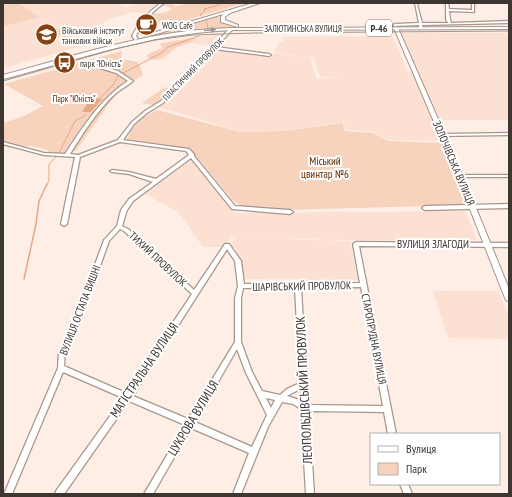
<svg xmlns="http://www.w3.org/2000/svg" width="512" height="497" viewBox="0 0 512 497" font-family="'PT Sans Narrow',sans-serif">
	<rect width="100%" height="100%" fill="#feeee5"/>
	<g fill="#fce0d1">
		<path d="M3,3H118L125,7L140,3H159L144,13L134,12L112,18L98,26L104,31L77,39L83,46L3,68Z"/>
		<path d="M399,33H509V120H436L445,141L389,140L373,132L345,130L344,122L285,131L242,132L159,107L217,49L273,56L274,53L292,56L310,58L316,78H350L320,77L314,57H303L274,52L280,42L284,41L283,37L392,36L408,72H415Z"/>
		<path d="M215,34L223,35L212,46L192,43L199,37L214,36Z"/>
		<path d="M194,160L228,206L236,213L465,211L477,240H348L237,238L230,236L225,247H203L178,212L145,194L190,161Z"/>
		<path d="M238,238L350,241L358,280L242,279L236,248H230L231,242Z"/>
		<path d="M433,291H498L509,317V339L448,338Z"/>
	</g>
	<g fill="#f7d2bd">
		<path d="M3,3H18L39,17L3,26Z"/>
		<path d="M166,3L177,6L188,3H245L173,24L167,21L141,25L151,14L163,13L171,10L169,7L163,5Z"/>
		<path d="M216,17H219L222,22L232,27L181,32L145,38Z"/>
		<path d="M58,29L70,37L65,39L58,34L53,35L58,39L50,41L40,33L47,32L49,33L55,32L53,30Z"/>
		<path d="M198,37L192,42L177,47L162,59L153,60L147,57V55L152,52L163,48L160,45L162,43Z"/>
		<path d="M122,51L121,59L138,62L143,75L125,86L110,102L76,151L55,154L50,152L45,149L30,146L10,148L3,146V123L22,117L43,106L4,84Z"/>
		<path d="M165,87L171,90L154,105L142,103Z"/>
		<path d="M157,110L240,132L285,131L343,123L344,131L373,133L388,141L442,143L467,205L282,210L242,207L233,200L189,148L127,139C133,124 143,117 157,110Z"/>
	</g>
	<path fill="#e5a885" d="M95,98L102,99L91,112H82L89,100Z"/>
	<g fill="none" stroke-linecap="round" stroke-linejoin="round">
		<g stroke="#e5a885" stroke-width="1">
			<path d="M201,16L200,15L205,11L204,9L219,5L221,3"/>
			<path d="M206,20L208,28"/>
			<path d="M98,100L113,85L118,76L163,52L168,47L199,36"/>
			<path d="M58,155L75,121L86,115"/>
			<path d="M47,185L49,180V164L56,157"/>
		</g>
		<path stroke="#e5a885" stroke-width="1.5" d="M24,279L36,224L39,201L47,184"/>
		<defs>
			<g id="minor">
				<path d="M161,3H164C151,13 143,21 136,36L138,39L135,40L132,36C139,22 148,12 161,3Z"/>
				<path d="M415,3L417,4L422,23H448L446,19V3H448L449,9L472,10V3H474V12L449,11L450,19L451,23L509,21V23L422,25L423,28L421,29L419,28V25L394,26L393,25L395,24L419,23Z"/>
				<path d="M230,28L233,29L216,47L269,54L271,55L269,56L214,49L163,103L147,113L134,124L123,140L189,149L194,154V156L235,206L290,210L293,212L290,214L232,209L191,158L133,201L127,210L122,226L128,229L194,290L225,244H229L241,261L244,284L360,283L353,244L356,242L509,243V247L359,246L396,434H388L384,412L309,411L314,494H306L301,409L293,404L282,402L268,427L241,494H233L249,453L191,428L153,494H144L185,425L129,401L64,494H55L56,491L123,398L63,372L12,494H4L58,368L59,352L75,319L104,240L117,226L121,210L129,199L153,182L129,174L112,172L110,171L112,170L129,172L156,179L189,155L186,151L120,142L80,157L67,224L64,226L61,224L75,157L44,155L3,144V142L44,153L65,154C83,127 101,98 128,81L116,73L100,68L99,67L101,66L118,71L133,81C127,86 121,89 115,94C97,111 83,133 70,154L78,155L118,140L132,122L145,111L161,101ZM120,229L124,231L192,294L126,393L64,366L65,352L81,319L109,241ZM227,249L235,261L238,286L235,298V342L188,419L133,396ZM361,287L383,406L308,405L301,288ZM243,288H295L300,383L287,389L280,395L262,391L252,372L241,342V298ZM237,349L246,373L267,415L252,447L195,422ZM300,389L301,401L294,398L287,396ZM266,398L275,400L271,408Z"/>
				<path d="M509,133V135L442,136L440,135L442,134Z"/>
				<path d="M458,175H509V177H460L458,176Z"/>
				<path d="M509,204V208L425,210L422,208L425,206Z"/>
				<path d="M400,484H408L412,494H404Z"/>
			</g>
			<path id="tertiary" d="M396,27L398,28L463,176L509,289V301L506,300L505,298L457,176L394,28Z"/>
			<g id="primary">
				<path d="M253,3H260L230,13L225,17V20L238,25V27L221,22V17L223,14L153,35L149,34Z"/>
				<path d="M509,27V29L231,30C201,32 172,35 143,42C95,52 50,67 3,79V75C59,60 115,42 173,33C192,30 212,29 231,28Z"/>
			</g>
		</defs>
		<use href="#minor" stroke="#a8968b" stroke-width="2.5"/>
		<use href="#tertiary" stroke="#a8968b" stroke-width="2"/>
		<use href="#primary" stroke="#a8968b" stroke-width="2"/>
		<use href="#minor" fill="#fff" fill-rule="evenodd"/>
		<use href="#tertiary" fill="#fff" fill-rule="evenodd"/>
		<use href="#primary" fill="#fff" fill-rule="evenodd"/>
		<path stroke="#a1958d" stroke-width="1" d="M3,81L115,49L155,40L193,35L255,33L509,31"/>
	</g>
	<defs><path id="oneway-solid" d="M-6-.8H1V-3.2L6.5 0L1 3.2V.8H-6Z"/></defs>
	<use fill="#9e9a98" href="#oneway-solid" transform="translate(210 30) rotate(-4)"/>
	<defs>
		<symbol id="cafe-disc" viewBox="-11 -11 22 22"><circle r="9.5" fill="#854212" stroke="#fff"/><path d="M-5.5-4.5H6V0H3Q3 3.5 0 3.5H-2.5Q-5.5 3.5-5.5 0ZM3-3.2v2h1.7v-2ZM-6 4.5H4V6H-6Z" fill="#fff"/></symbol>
		<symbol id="university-disc" viewBox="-11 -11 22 22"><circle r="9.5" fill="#854212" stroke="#fff"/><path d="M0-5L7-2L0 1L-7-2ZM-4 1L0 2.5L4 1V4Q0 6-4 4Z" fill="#fff"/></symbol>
		<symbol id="bus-disc" viewBox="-11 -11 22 22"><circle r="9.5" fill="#854212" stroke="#fff"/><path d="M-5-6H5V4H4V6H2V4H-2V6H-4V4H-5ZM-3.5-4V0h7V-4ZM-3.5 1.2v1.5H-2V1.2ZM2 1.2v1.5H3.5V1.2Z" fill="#fff"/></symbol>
	</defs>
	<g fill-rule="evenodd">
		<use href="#cafe-disc" x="134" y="12" width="25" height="25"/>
		<use href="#university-disc" x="34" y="22" width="25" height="25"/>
		<use href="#bus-disc" x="52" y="50" width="25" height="25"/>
	</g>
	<g text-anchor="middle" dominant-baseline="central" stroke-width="4" stroke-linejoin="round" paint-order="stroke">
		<g font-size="9" fill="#3e3631" stroke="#fff" text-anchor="start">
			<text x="162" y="25">WOG Cafe</text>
			<text x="62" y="30">Військовий інститут<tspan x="62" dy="10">танкових військ</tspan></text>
			<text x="80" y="63">парк "Юність"</text>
		</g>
		<g font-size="9" fill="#3e3631" stroke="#fff">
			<text x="303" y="28">ЗАЛЮТИНСЬКА ВУЛИЦЯ</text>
			<text transform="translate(193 69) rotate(-46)">ПЛАСТИЧНИЙ ПРОВУЛОК</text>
		</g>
		<g font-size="9" fill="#5f2900" stroke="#fff">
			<text x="74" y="98">Парк "Юність"</text>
		</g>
		<rect fill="#fff" stroke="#78726f" stroke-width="1" x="366" y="20" width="26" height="16" rx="3"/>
		<g font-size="10" font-weight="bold" fill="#3e3631">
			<text x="379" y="28">Р-46</text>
		</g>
		<g font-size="11" fill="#5f2900" stroke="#fff">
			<text x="325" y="161">Міський<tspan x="325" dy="13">цвинтар №6</tspan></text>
		</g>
		<g font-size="11" fill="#3e3631" stroke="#fff">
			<text transform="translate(454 163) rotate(67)">ЗОЛОЧІВСЬКА ВУЛИЦЯ</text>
			<text x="433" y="244">ВУЛИЦЯ ЗЛАГОДИ</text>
			<text transform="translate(158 259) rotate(43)">ТИХИЙ ПРОВУЛОК</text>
			<text transform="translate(302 286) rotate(-1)">ШАРІВСЬКИЙ ПРОВУЛОК</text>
			<text transform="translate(80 310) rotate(-69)">ВУЛИЦЯ ОСТАПА ВИШНІ</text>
			<text transform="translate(374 339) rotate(79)">СТАРОПРУДНА ВУЛИЦЯ</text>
		</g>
		<g font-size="13" fill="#3e3631" stroke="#fff">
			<text transform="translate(144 370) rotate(-56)">МАГІСТРАЛЬНА ВУЛИЦЯ</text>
			<text transform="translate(304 390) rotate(-93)">ЛЕОПОЛЬДІВСЬКИЙ ПРОВУЛОК</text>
			<text transform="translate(193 418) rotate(-59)">ЦУКРОВА ВУЛИЦЯ</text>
		</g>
	</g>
	<rect width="512" height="497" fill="none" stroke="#3e3631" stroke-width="8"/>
	<rect x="370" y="433" width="130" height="52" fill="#ffffff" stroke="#b2afad"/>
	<rect x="378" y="446" width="20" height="6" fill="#ffffff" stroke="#b2afad"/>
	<text x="406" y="453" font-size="12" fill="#3e3631">Вулиця</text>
	<rect x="378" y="463" width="20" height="12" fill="#f7d2bd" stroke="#b2afad"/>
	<text x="406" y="473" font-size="12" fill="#3e3631">Парк</text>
</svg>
